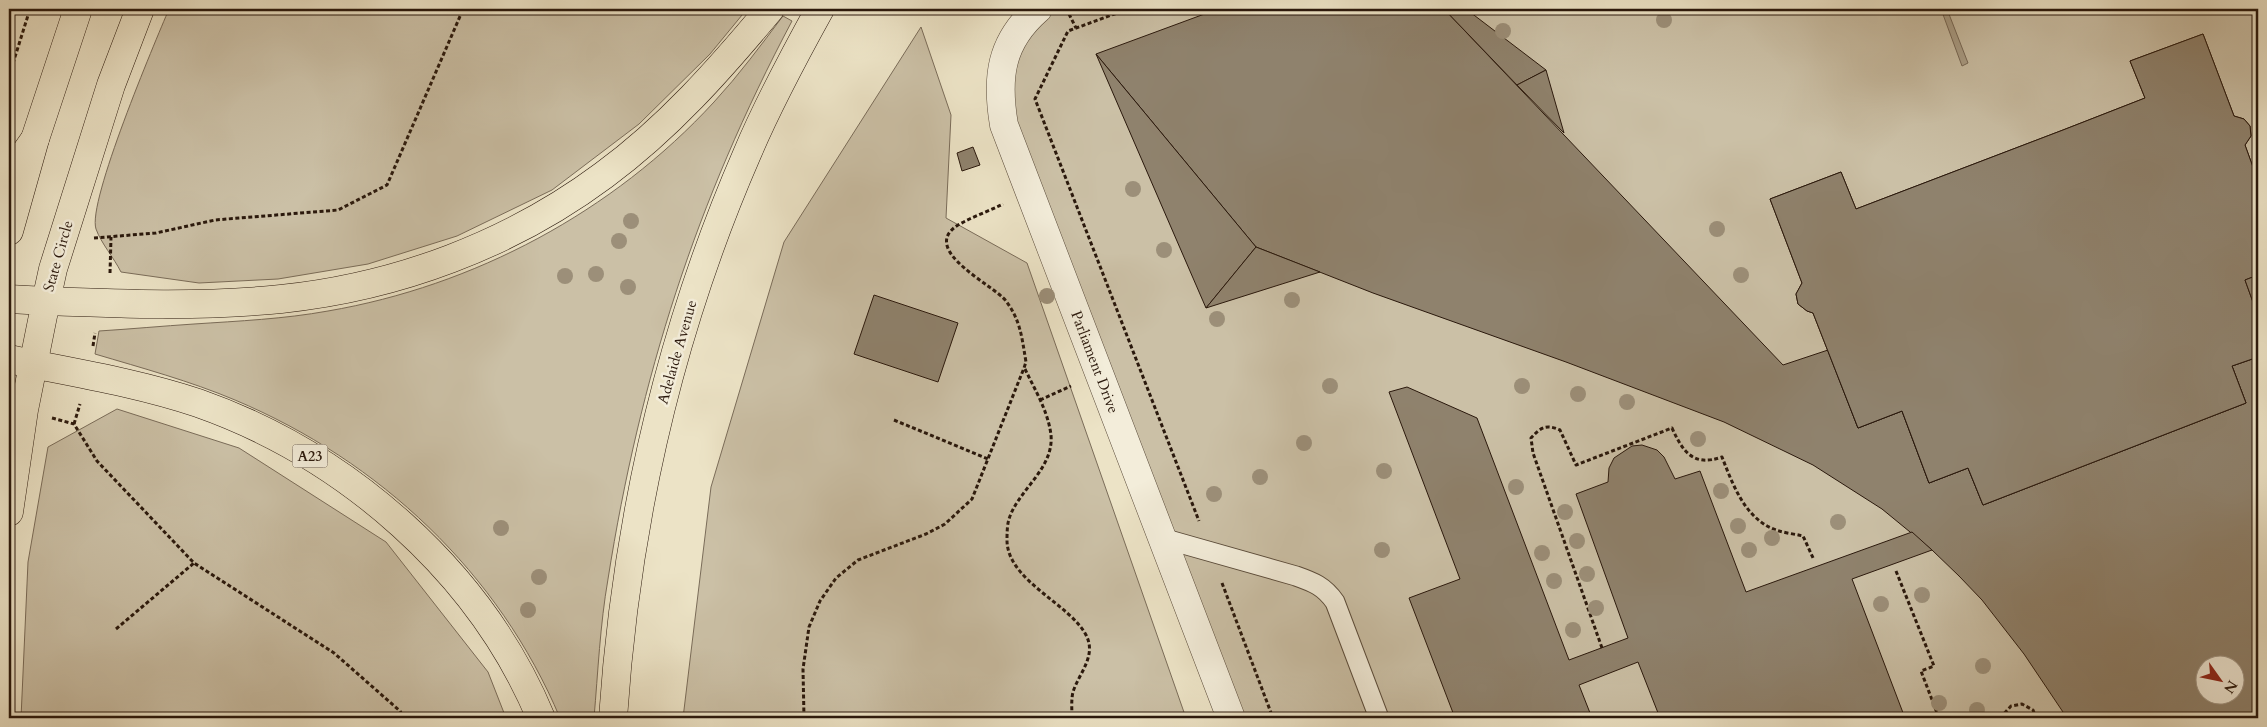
<svg xmlns="http://www.w3.org/2000/svg" width="2267" height="727" viewBox="0 0 2267 727" font-family="Cardo,serif">
	<rect width="100%" height="100%" fill="#ece3c6"/>
	<filter id="stains"><feTurbulence type="fractalNoise" baseFrequency=".004" numOctaves="4"/><feColorMatrix values="0 0 0 0 .2 0 0 0 0 .09 0 0 0 0 .02 0 0 0 .5 -.17"/></filter>
	<radialGradient id="worn" r=".72"><stop offset=".6" stop-color="#630" stop-opacity="0"/><stop offset="1" stop-color="#630" stop-opacity=".3"/></radialGradient>
	<g fill="#cbc0a6" stroke="#7a6c59" fill-rule="evenodd">
		<path d="M169,9H747L710,54L639,124L552,190L457,236L368,264L278,279L199,283L121,272C114,258 101,243 96,229C87,202 155,42 169,9Z"/>
		<path d="M1038,9H2258V718H1231L1004,125L1022,25ZM2204,664H2234V694H2204Z"/>
		<path d="M783,16L792,21C696,202 640,377 608,579C600,625 598,672 594,718H560C499,573 380,461 235,400C190,381 142,368 95,354L99,331C131,329 163,326 194,324C239,321 284,319 328,311C474,286 613,212 714,102C739,75 761,45 783,16Z"/>
		<path d="M921,27L951,115L946,218L1027,263L1186,718H683L711,487L784,242Z"/>
		<path d="M117,409L239,448L386,542L488,672L506,718H21L28,562L48,447Z"/>
	</g>
	<path fill="#aa9e87" stroke="#776856" d="M1941,9H1947L1968,63L1962,66Z"/>
	<g fill="#8f826d" stroke="#2a180c" fill-rule="evenodd">
		<path d="M1218,9H1444L1783,365L1828,350L1858,428L1902,411L1929,483L1968,468L1983,505L2246,403L2232,366L2258,357V718H2067L2024,654L1982,600L1959,576L1932,550L1882,509L1813,465L1724,422L1566,362L1373,293L1256,247L1096,54ZM2204,664H2234V694H2204Z"/>
		<path d="M1444,9H1466L1546,70L1517,85Z"/>
		<path d="M2203,34L2234,116L2244,119L2250,126L2251,136L2245,145L2258,181V275L2245,280L2258,316V357L2232,366L2246,403L1983,505L1968,468L1929,483L1902,411L1858,428L1813,313L1807,311L1798,304L1796,294L1802,283L1770,199L1841,172L1856,209L2063,130L2145,98L2130,61ZM2093,210L2162,389L2146,396L2140,381L2104,395L2046,417L2052,432L2036,438L1967,259Z"/>
		<path d="M2203,34L2234,116L2244,119L2250,126L2251,136L2245,145L2258,181V275L2245,280L2258,316V357L2232,366L2246,403L1983,505L1968,468L1929,483L1902,411L1858,428L1813,313L1807,311L1798,304L1796,294L1802,283L1770,199L1841,172L1856,209L2063,130L2145,98L2130,61Z"/>
		<path d="M1096,54L1256,247L1206,308Z"/>
		<path d="M1546,70L1564,133L1517,85Z"/>
		<path d="M973,147L980,165L962,171L957,153Z"/>
		<path d="M1256,247L1320,272L1206,308Z"/>
		<path d="M2258,275V316L2245,280Z"/>
		<path d="M874,295L958,323L938,382L854,354Z"/>
		<path d="M1407,387L1477,418L1569,660L1628,638L1576,494L1608,482L1609,468L1614,458L1632,446L1642,445L1657,450L1664,457L1675,479L1700,471L1746,592L1912,532L1932,550L1852,579L1905,718H1660L1638,662L1579,685L1592,718H1455L1409,598L1460,579L1389,392Z"/>
	</g>
	<g fill="none" stroke-linecap="round" stroke-linejoin="round">
		<defs>
			<path id="service" d="M1162,538L1296,576C1313,582 1324,586 1335,602L1379,718"/>
			<path id="minor" d="M1038,9C1000,42 996,78 1004,125L1231,718"/>
			<g id="primary">
				<path d="M9,231L35,139L78,9"/>
				<path d="M46,301L53,269L111,85L140,9"/>
			</g>
			<g id="trunk">
				<path d="M9,176L35,139"/>
				<path d="M9,299L46,301L24,410L9,512"/>
				<path d="M9,359L32,364"/>
			</g>
			<g id="motorway">
				<path d="M46,301C124,304 202,307 281,299C397,287 510,245 604,175C668,128 720,69 770,9"/>
				<path d="M32,364C88,375 144,385 198,403C346,455 480,571 541,718"/>
				<path d="M613,718C626,523 669,333 747,154C768,104 794,56 820,9"/>
			</g>
		</defs>
		<use href="#service" stroke="#5a4b3a" stroke-width="21"/>
		<use href="#minor" stroke="#5a4b3a" stroke-width="29"/>
		<use href="#primary" stroke="#2a180c" stroke-width="29"/>
		<use href="#trunk" stroke="#2a180c" stroke-width="29"/>
		<use href="#motorway" stroke="#2a180c" stroke-width="29"/>
		<g stroke="#2a180c" stroke-width="3" stroke-dasharray="4 2.5" stroke-linecap="butt">
			<path d="M1128,9L1068,31L1035,99L1199,521"/>
			<path d="M1069,14L1076,28"/>
			<path d="M9,76L30,9"/>
			<path d="M2258,79L2254,92L2258,112"/>
			<path d="M94,238L156,233L215,220L338,210L387,185L461,14L465,9"/>
			<path d="M110,273L111,237"/>
			<path d="M93,346L95,333"/>
			<path d="M1025,369C1035,390 1048,411 1051,435C1054,469 1018,490 1009,519C1007,525 1007,535 1007,541C1008,581 1070,604 1086,635C1097,656 1079,673 1073,692C1071,700 1072,710 1072,718"/>
			<path d="M1040,400L1071,386"/>
			<path d="M52,418L74,424L97,461L194,563L334,653L400,711L404,718"/>
			<path d="M894,420L988,459"/>
			<path d="M74,424L80,404"/>
			<path d="M1896,571L1934,666L1921,671L1939,718"/>
			<path d="M1222,583L1273,718"/>
			<path d="M116,629L194,563"/>
			<path d="M1602,648L1533,453L1531,438C1541,427 1546,424 1560,430L1576,465L1672,428C1683,452 1693,467 1722,457C1733,485 1745,519 1776,530C1784,533 1795,534 1803,536L1814,560"/>
			<path d="M804,718L803,669L809,627L820,601L836,578L858,560L926,534L945,524L972,499L1024,368L1026,362C1022,339 1021,321 1006,301C994,285 918,250 958,225C972,217 989,211 1003,204"/>
			<path d="M2000,718L2011,706L2022,704L2033,710L2036,718"/>
		</g>
		<use href="#service" stroke="#f3edda" stroke-width="19"/>
		<use href="#minor" stroke="#f3edda" stroke-width="28"/>
		<use href="#primary" stroke="#ece3c6" stroke-width="28"/>
		<use href="#trunk" stroke="#ece3c6" stroke-width="28"/>
		<use href="#motorway" stroke="#ece3c6" stroke-width="28"/>
	</g>
	<g fill="#9c8f79">
		<circle cx="1664" cy="20" r="8"/>
		<circle cx="1503" cy="31" r="8"/>
		<circle cx="1133" cy="189" r="8"/>
		<circle cx="631" cy="221" r="8"/>
		<circle cx="1717" cy="229" r="8"/>
		<circle cx="619" cy="241" r="8"/>
		<circle cx="1164" cy="250" r="8"/>
		<circle cx="596" cy="274" r="8"/>
		<circle cx="1741" cy="275" r="8"/>
		<circle cx="565" cy="276" r="8"/>
		<circle cx="628" cy="287" r="8"/>
		<circle cx="1047" cy="296" r="8"/>
		<circle cx="1292" cy="300" r="8"/>
		<circle cx="1217" cy="319" r="8"/>
		<circle cx="1330" cy="386" r="8"/>
		<circle cx="1522" cy="386" r="8"/>
		<circle cx="1578" cy="394" r="8"/>
		<circle cx="1627" cy="402" r="8"/>
		<circle cx="1698" cy="439" r="8"/>
		<circle cx="1304" cy="443" r="8"/>
		<circle cx="1384" cy="471" r="8"/>
		<circle cx="1260" cy="477" r="8"/>
		<circle cx="1516" cy="487" r="8"/>
		<circle cx="1721" cy="491" r="8"/>
		<circle cx="1214" cy="494" r="8"/>
		<circle cx="1565" cy="512" r="8"/>
		<circle cx="1838" cy="522" r="8"/>
		<circle cx="1738" cy="526" r="8"/>
		<circle cx="501" cy="528" r="8"/>
		<circle cx="1772" cy="538" r="8"/>
		<circle cx="1577" cy="541" r="8"/>
		<circle cx="1382" cy="550" r="8"/>
		<circle cx="1749" cy="550" r="8"/>
		<circle cx="1542" cy="553" r="8"/>
		<circle cx="1587" cy="574" r="8"/>
		<circle cx="539" cy="577" r="8"/>
		<circle cx="1554" cy="581" r="8"/>
		<circle cx="1922" cy="595" r="8"/>
		<circle cx="1881" cy="604" r="8"/>
		<circle cx="1596" cy="608" r="8"/>
		<circle cx="528" cy="610" r="8"/>
		<circle cx="1573" cy="630" r="8"/>
		<circle cx="1983" cy="666" r="8"/>
		<circle cx="1939" cy="703" r="8"/>
		<circle cx="1977" cy="710" r="8"/>
	</g>
	<g text-anchor="middle" dominant-baseline="central" stroke-width="5" stroke-linejoin="round" paint-order="stroke">
		<rect fill="#f3edda" stroke="#66584a" stroke-width="1" x="292.5" y="444.5" width="35" height="23" rx="4"/>
		<g font-size="14" font-weight="bold" fill="#2a180c">
			<text x="310" y="456">A23</text>
		</g>
		<g font-size="15" fill="#2a180c" stroke="#f3edda">
			<text transform="translate(58 256) rotate(-74)">State Circle</text>
			<text transform="translate(677 352) rotate(-74)">Adelaide Avenue</text>
			<text transform="translate(1095 362) rotate(69)">Parliament Drive</text>
		</g>
	</g>
	<rect width="2267" height="727" fill="none" stroke="#ece3c6" stroke-width="30"/>
	<rect x="10" y="10" width="2247" height="707" fill="none" stroke="#2a180c" stroke-width="2.5"/>
	<rect x="15" y="15" width="2237" height="697" fill="none" stroke="#2a180c"/>
	<g transform="translate(2220 680) rotate(123)"><circle r="24" fill="#f3edda" stroke="#a39888"/>
	<path d="M0-4L9 19L0 12L-9 19Z" fill="#8f2418"/>
	<text y="-8" font-size="14" font-weight="bold" text-anchor="middle" fill="#2a180c">N</text>
	</g>
	<rect width="100%" height="100%" filter="url(#stains)"/>
	<rect width="100%" height="100%" fill="url(#worn)"/>
</svg>
